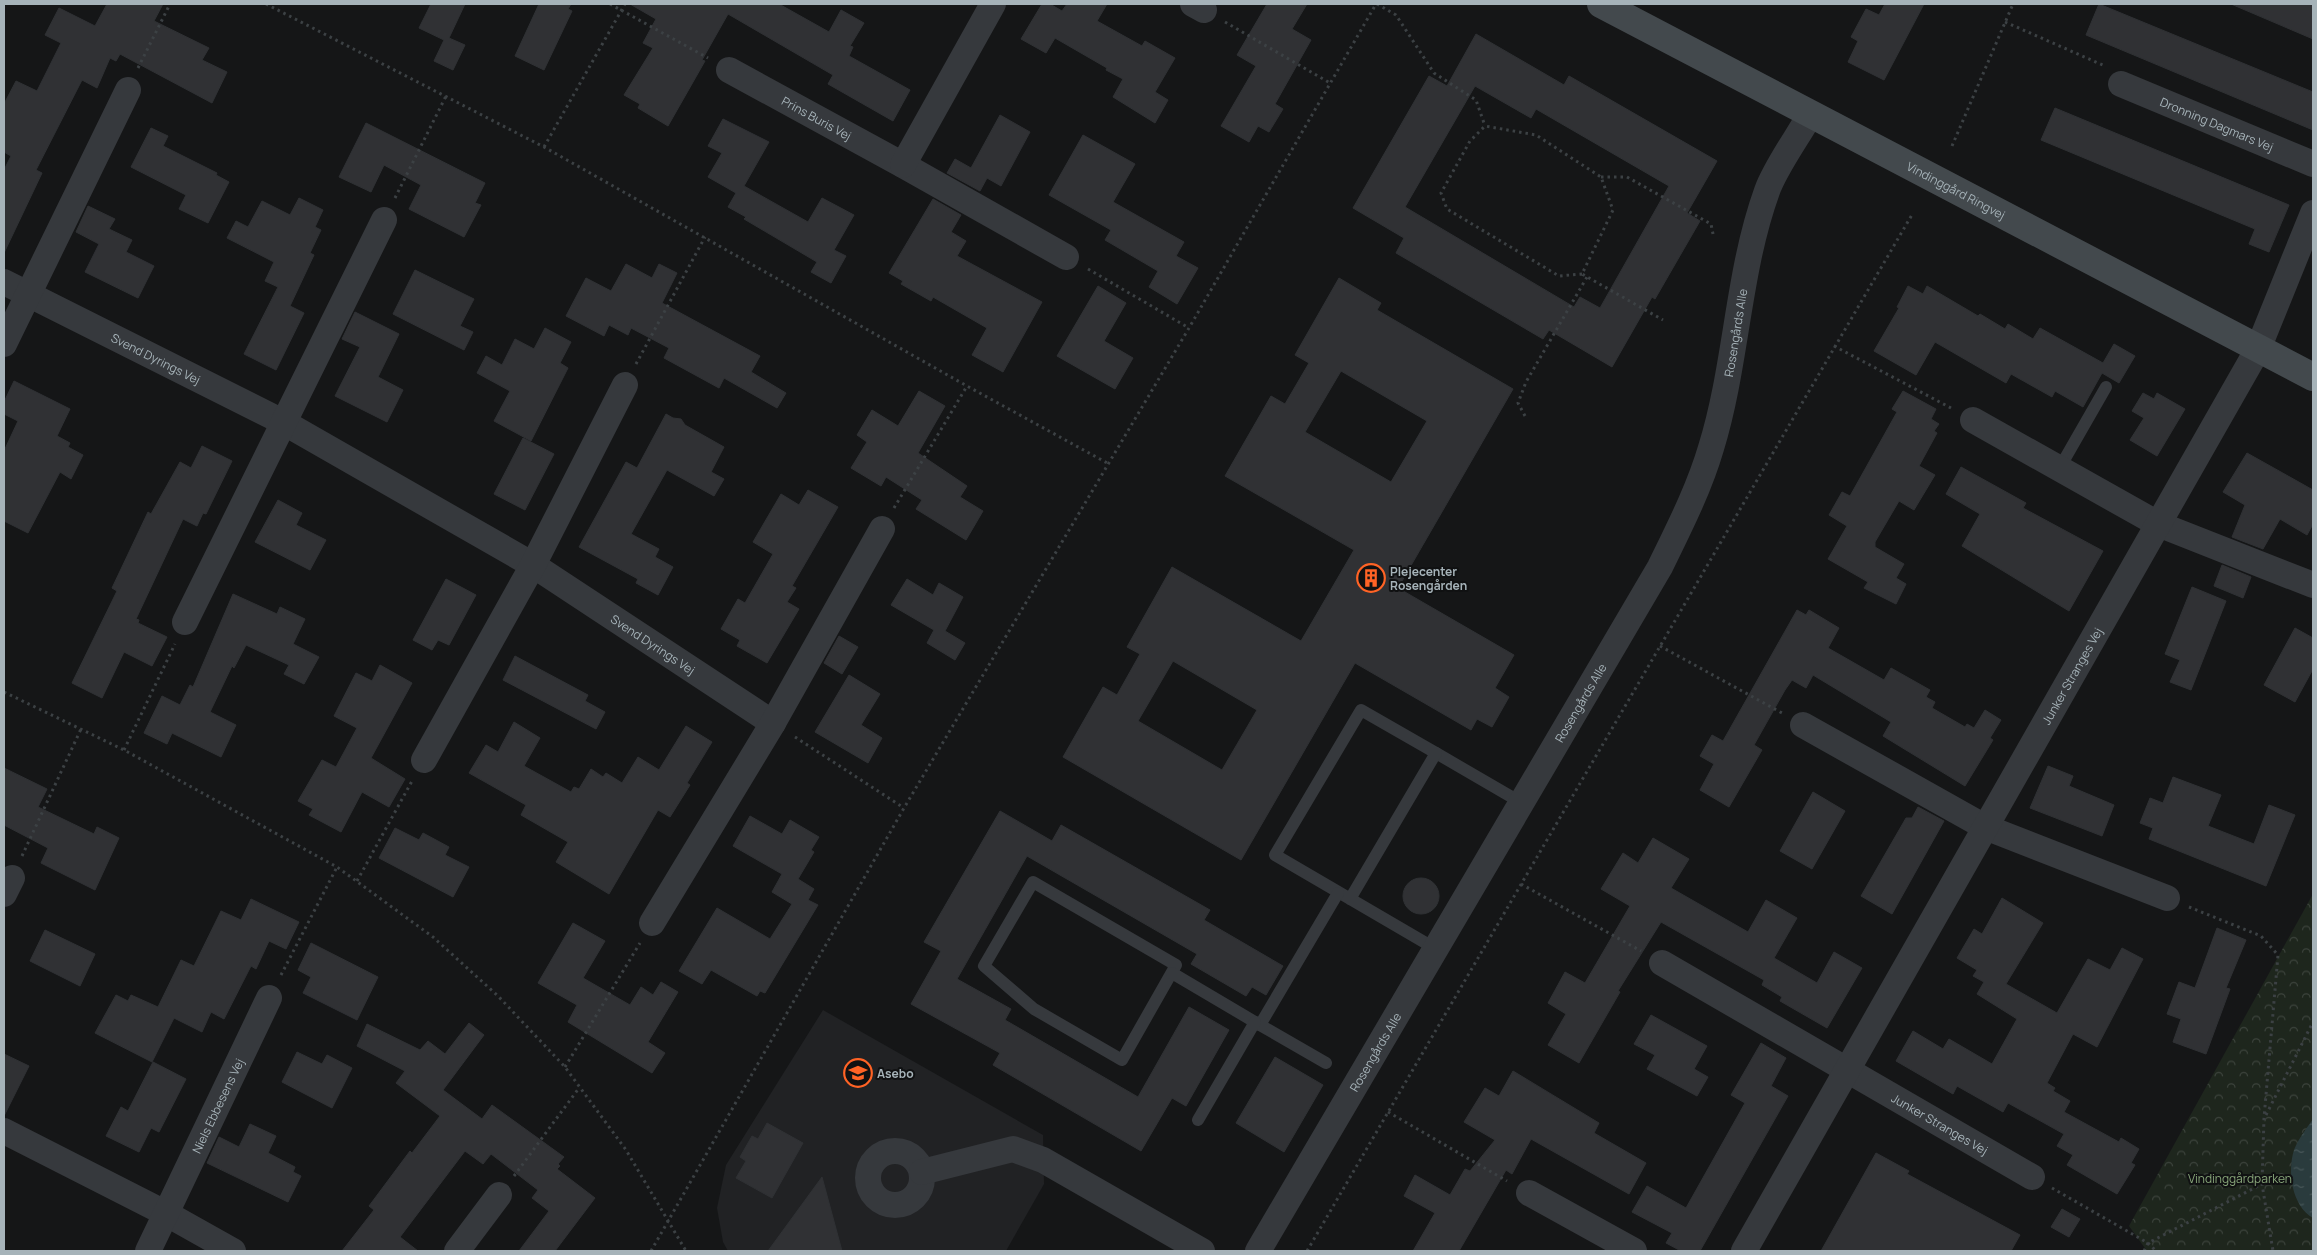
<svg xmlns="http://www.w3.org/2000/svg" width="2317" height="1255" viewBox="0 0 2317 1255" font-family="Manrope,sans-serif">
	<defs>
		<pattern id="park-crowns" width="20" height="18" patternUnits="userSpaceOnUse" patternTransform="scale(1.25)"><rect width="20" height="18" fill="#1e261d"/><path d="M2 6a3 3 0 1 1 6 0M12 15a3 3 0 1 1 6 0" fill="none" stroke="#3c433c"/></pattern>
		<pattern id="water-ripples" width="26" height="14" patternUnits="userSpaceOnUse" patternTransform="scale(1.25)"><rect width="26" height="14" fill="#2a3b3d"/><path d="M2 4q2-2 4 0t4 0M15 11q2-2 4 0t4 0" fill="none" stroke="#465557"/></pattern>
	</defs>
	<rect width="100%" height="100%" fill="#151617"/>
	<path fill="#212224" d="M823,1010L1043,1135L1044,1184L1006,1251H728L723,1242L717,1208L726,1165Z"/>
	<path fill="url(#park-crowns)" d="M2313,894V1251H2147L2129,1226Z"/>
	<path fill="url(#water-ripples)" d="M2313,1119V1218C2292,1206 2287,1172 2294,1150C2298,1139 2307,1128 2313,1119Z"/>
	<g fill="#303134" stroke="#2f3134" fill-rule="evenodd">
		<path d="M107,4H163L154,21L209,48L202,60L227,72L212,103L120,54L116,61L110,58L97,88L82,80L36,170L42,173L4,253V170L11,156L4,152V104L16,81L37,91L61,43L45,35L59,8L95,26Z"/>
		<path d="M431,4H465L449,38L465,45L453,70L434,61L444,40L419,28Z"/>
		<path d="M539,4H571L568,9L572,11L544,70L515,56Z"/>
		<path d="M630,4H779L829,32L841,10L864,23L850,46L853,47L849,56L910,90L893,121L828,84L833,75L728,14L702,60L705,61L668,126L638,108L640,104L624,95L653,48L643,43L656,19Z"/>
		<path d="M1042,4H1050L1062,11L1067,4H1107L1097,21L1142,46L1145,41L1175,58L1155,92L1168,100L1155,123L1113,97L1123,79L1106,70L1107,68L1055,38L1046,53L1021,39Z"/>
		<path d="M1267,4H1307L1292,29L1311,40L1275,104L1283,109L1269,132L1258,126L1249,142L1221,126L1256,66L1237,55Z"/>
		<path d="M1885,4H1924L1884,80L1848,62L1858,41L1851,37L1866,9L1879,15Z"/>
		<path d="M2099,4L2313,92V130L2086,35Z"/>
		<path d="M2231,4H2313V39Z"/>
		<path d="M1476,34L1564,85L1569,76L1717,161L1687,213L1700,221L1655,299L1652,297L1612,367L1549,330L1543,339L1396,253L1404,238L1353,208L1429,76L1447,86ZM1475,86L1531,118L1536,109L1669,186L1600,308L1580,297L1574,307L1405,207Z"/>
		<path d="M2055,108L2289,205L2269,252L2249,244L2255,229L2041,140Z"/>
		<path d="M1000,115L1030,132L1001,186L987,178L980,191L947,173L955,159L971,168Z"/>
		<path d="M723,119L769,142L744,186L808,222L822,198L854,215L834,250L846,256L831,283L811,272L817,262L744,219L746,217L728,207L736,193L708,177L722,153L708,146Z"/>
		<path d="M366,123L485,183L475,203L481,205L464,237L409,209L421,185L384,165L371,192L339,177Z"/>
		<path d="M151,128L168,136L163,146L217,173L216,175L229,182L208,223L179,209L186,195L131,167Z"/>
		<path d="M1083,135L1135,164L1113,202L1184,242L1176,256L1198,268L1177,304L1149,287L1158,271L1105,240L1111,230L1049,195Z"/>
		<path d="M299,198L323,210L315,227L321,230L310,253L314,255L290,306L304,313L276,370L244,354L278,287L265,281L274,262L227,238L236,221L248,227L262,201L290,215Z"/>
		<path d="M933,199L961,215L951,232L966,241L957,256L1042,302L1003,372L972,355L987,328L933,297L931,301L901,284L903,281L889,273Z"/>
		<path d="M88,206L115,219L109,229L132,240L126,252L154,266L138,298L85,272L99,244L76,232Z"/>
		<path d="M626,264L652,278L659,264L677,273L662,303L760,356L751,372L786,393L777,408L724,378L719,388L664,358L669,348L631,328L628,335L609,325L604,336L566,316L586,278L611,291Z"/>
		<path d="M415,270L474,299L460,326L473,332L464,350L393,314Z"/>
		<path d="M1339,278L1381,303L1377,310L1513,389L1398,588L1514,655L1495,688L1509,697L1492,727L1477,719L1471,730L1355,663L1241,860L1063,757L1103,687L1117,695L1140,654L1127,647L1172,567L1301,641L1354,550L1225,476L1271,396L1285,404L1309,363L1295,355ZM1341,371L1427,421L1391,482L1305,432ZM1173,661L1257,710L1222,770L1138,721Z"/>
		<path d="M1098,286L1126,303L1104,341L1133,358L1115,389L1057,356Z"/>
		<path d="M1908,286L1923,294L1927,286L1978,316L1980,314L2005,329L2008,324L2033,339L2040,328L2103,363L2114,344L2135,356L2119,383L2102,373L2083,407L2055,391L2052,397L2011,374L2006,383L1935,342L1916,375L1874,351L1899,308L1897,307Z"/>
		<path d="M355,312L399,334L378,377L403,390L387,422L335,396L360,347L342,339Z"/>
		<path d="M545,328L571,342L560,363L568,368L531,441L494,421L510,391L477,373L486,356L502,365L515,339L534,349Z"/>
		<path d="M14,381L70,409L57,436L70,443L68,447L83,455L71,479L60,472L28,533L4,521V451L18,421L4,414V402Z"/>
		<path d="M919,391L945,406L918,453L967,486L960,497L983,511L966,540L916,509L922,500L886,477L881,486L851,468L867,442L857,435L872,410L898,426Z"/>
		<path d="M1903,391L1936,409L1931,419L1939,424L1934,431L1937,433L1919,466L1935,475L1914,510L1899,501L1875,542V547L1904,564L1896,578L1906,584L1896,604L1864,588L1868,582L1828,559L1847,526L1829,515L1842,492L1850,496L1897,412L1892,409Z"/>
		<path d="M2143,393L2154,399L2157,393L2185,409L2157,456L2130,440L2144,418L2132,411Z"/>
		<path d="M666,414L673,418L681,419L685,425L724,447L711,472L724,479L714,496L667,470L631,534L659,549L655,557L673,567L658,595L636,583L638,579L579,547L626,462L637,468Z"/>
		<path d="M523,438L554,454L525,510L494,494Z"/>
		<path d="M202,446L232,461L206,514L203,513L197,526L183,519L136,619L139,620L138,623L167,637L152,666L124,652L102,698L72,683L117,591L112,588L148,512L151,514L180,462L191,468Z"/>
		<path d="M2247,453L2313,490V524L2307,535L2280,519L2263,549L2232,537L2245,505L2223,492Z"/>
		<path d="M1961,467L2026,503L2023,508L2103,551L2069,611L1962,546L1980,514L1946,494Z"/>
		<path d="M808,490L838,507L792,586L796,588L787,602L799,609L767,663L737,646L740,640L721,629L738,599L745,603L773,554L753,542L781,494L799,505Z"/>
		<path d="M278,500L302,513L296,525L326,540L310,570L255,542Z"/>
		<path d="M2222,565L2251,577L2243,598L2214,586Z"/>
		<path d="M446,579L476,595L449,645L438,640L432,650L413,640Z"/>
		<path d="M907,579L933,595L939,583L963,597L945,631L965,643L955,660L927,643L934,630L891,605Z"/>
		<path d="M2192,587L2226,601L2191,690L2170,682L2180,660L2165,654Z"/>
		<path d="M233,594L277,614L280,607L305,619L293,644L319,657L304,684L284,674L289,665L246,645L234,668L232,666L210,712L236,725L221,757L172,733L167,744L144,733L162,696L180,705L190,685L193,687Z"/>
		<path d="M1797,610L1806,615L1809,610L1839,628L1828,648L1884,680L1891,668L1930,690L1926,697L1935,702L1932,708L1965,727L1967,724L1974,728L1985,710L2001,720L1990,738L1993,740L1965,786L1883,736L1891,722L1813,675L1806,688L1792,680L1785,690L1754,745L1762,750L1729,807L1700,790L1714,764L1700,756L1712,735L1723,741Z"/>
		<path d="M2295,628L2313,638V669L2295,702L2264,685Z"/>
		<path d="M839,636L858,647L842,674L824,663Z"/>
		<path d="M515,656L588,695L585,701L605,712L596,729L503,680Z"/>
		<path d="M380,665L412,683L371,758L405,779L389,807L362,792L341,832L309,815L313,809L298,801L322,760L336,767L357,728L334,716L356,673L372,681Z"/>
		<path d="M849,675L880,694L861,725L882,738L868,763L815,732Z"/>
		<path d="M514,722L540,738L524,766L571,792L574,787L579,789L591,769L603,777L606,773L622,783L638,757L659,770L686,726L712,742L687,783L690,785L670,817L658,810L609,894L556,862L568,842L521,815L526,805L469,773L486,745L498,752Z"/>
		<path d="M2048,766L2073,776L2069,786L2114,805L2102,836L2030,808Z"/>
		<path d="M4,768L47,789L38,807L94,834L97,827L119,838L95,890L41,863L48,848L4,825Z"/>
		<path d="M2173,777L2221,795L2208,826L2254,844L2269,805L2295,815L2266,886L2149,839L2153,828L2140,823L2150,798L2163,803Z"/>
		<path d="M1813,792L1845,811L1812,869L1780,851Z"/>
		<path d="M1918,807L1944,821L1892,914L1861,896L1906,818H1912Z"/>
		<path d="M1000,811L1052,841L1061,825L1210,910L1204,920L1283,966L1266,995L1252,987L1246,996L1191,964L1197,954L1027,856L957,979L1011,1009L1005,1020L1138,1097L1189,1007L1229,1030L1186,1106L1172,1098L1141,1151L993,1065L1000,1053L911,1004L941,951L924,942Z"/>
		<path d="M750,816L782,834L790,820L819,837L811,850L814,852L798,879L814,889L808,900L818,905L765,993L760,991L757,996L711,970L702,984L679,971L717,908L770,939L792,904L772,892L782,874L733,846Z"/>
		<path d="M395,828L419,840L423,833L449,847L445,855L469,867L453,897L379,858Z"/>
		<path d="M1653,838L1689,859L1671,888L1748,932L1766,900L1797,918L1774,958L1817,983L1834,952L1862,968L1827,1028L1780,1001L1782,997L1762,985L1764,980L1661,922L1618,991L1620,992L1579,1063L1548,1045L1566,1014L1548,1003L1565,972L1585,983L1630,906L1601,889L1623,853L1638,863Z"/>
		<circle cx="1421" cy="896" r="18"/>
		<path d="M2002,898L2043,923L2006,984L2057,1013L2088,959L2110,970L2122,948L2143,959L2097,1047L2073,1034L2047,1083L2055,1088L2053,1091L2070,1101L2064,1112L2119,1142L2121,1138L2139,1149L2131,1163L2135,1165L2117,1194L2067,1165L2073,1155L2057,1146L2064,1134L2008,1103L2003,1112L1957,1086L1953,1094L1896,1061L1913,1031L1943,1049L1949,1039L1992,1064L2017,1019L1977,994L1984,982L1973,976L1977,970L1957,958L1974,929L1982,934Z"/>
		<path d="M251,899L299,922L286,949L269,941L256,969L251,966L224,1019L211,1012L202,1032L174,1018L152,1062L95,1033L116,995L128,1001L131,995L158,1007L181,960L194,966L221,911L241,920Z"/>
		<path d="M573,923L605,941L583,978L630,1005L641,987L653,995L661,982L678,992L648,1042L665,1053L652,1073L568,1022L577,1005L538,983Z"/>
		<path d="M2217,928L2246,940L2226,988L2230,989L2206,1054L2173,1042L2181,1019L2167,1014L2179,982L2195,988Z"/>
		<path d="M45,930L95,954L80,986L30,961Z"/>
		<path d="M311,943L378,977L357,1020L303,993L311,977L298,970Z"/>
		<path d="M1651,1015L1707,1046L1694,1069L1708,1077L1697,1096L1647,1069L1655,1055L1634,1044Z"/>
		<path d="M469,1023L484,1035L443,1090L482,1119L492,1105L564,1157L558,1164L560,1166L557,1169L595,1198L555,1251H519L549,1211L532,1198L538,1190L491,1154L483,1164L465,1151L400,1237L418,1251H342L374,1210L369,1206L410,1151L412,1153L440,1116L396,1083L405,1071L357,1046L367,1024L420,1050L428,1041L445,1054Z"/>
		<path d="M1761,1043L1786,1058L1771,1086L1788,1096L1700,1251H1681L1666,1243L1672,1233L1632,1212L1647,1186L1686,1208L1745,1103L1731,1095Z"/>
		<path d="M297,1052L322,1064L327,1055L352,1068L332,1108L282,1082Z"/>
		<path d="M4,1054L29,1066L4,1116Z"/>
		<path d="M1275,1057L1323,1085L1284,1152L1236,1123Z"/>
		<path d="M153,1062L186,1079L159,1132L151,1128L139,1152L106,1136L121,1107L128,1111Z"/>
		<path d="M1513,1071L1599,1123L1594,1133L1646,1163L1629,1194L1531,1139L1512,1174L1506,1170L1459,1251H1413L1435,1213L1404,1196L1415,1175L1450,1195L1465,1169L1470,1171L1495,1140L1464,1122L1485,1088L1499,1096Z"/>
		<path d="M767,1123L803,1143L772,1198L736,1178L746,1161L740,1157L752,1136L758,1139Z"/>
		<path d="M250,1124L276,1136L268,1153L295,1167L293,1172L301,1176L288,1202L207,1163L219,1137L239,1147Z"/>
		<path d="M1876,1153L1909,1171L1907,1174L2020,1235L2011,1251H1821Z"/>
		<path d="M822,1177L842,1251H768Z"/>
		<path d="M2062,1209L2080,1219L2069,1237L2051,1227Z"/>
	</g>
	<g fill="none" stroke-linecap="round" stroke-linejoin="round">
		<g stroke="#3c4144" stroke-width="3" stroke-dasharray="2.5 4" stroke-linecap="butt">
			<path d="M266,4L544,147L967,386L1109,464"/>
			<path d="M610,4L708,58"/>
			<path d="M1377,4L1396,15L1434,73L1476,100L1485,126"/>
			<path d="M1225,22L1330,83"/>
			<path d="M2005,22L2105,66"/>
			<path d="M138,68L170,4"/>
			<path d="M1952,146L2013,4"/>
			<path d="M544,147L625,4"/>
			<path d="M1601,177H1627L1711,224L1713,234"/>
			<path d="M395,198L446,96"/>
			<path d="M1088,269L1189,328"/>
			<path d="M1582,274L1559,276L1447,209L1441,193L1470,141L1485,126L1536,135L1601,177L1613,210L1582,274L1663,320"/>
			<path d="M1834,346L1951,408"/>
			<path d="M636,364L705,237"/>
			<path d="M1525,416L1518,403L1526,382L1587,277"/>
			<path d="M894,508L967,386"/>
			<path d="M1660,646L1782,713"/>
			<path d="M4,692L124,750L337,867L433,937L498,996L565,1067L626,1150L686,1251"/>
			<path d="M795,737L904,808"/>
			<path d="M124,750L175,644"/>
			<path d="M22,856L81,729"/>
			<path d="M357,881L412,781"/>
			<path d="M1521,884L1641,951"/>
			<path d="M2189,907L2261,936L2278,955L2264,1118L2262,1184"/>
			<path d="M281,975L337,867"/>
			<path d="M565,1067L640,943"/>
			<path d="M1388,1112L1507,1181"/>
			<path d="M2266,1115L2313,1022"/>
			<path d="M514,1176L579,1088"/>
			<path d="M2052,1188L2148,1243L2156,1251"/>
			<path d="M651,1251L904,808L1189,328L1376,4"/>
			<path d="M1307,1251L1913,213"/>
			<path d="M2144,1251L2148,1243L2262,1184L2273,1251"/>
		</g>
		<g stroke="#36393d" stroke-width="12">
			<path d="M2059,469L2106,387"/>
			<path d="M1436,753L1522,803"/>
			<path d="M1033,882L1176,965L1122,1060L1034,1009L984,966Z"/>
			<path d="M1350,899L1436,753L1361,710L1275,855L1436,949"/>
			<path d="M1172,973L1260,1025"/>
			<path d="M1326,1063L1260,1025L1338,893"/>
			<path d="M1198,1120L1255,1022"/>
		</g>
		<g stroke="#36393d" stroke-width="26">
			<path d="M1193,4L1204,10"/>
			<path id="s1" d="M729,70L903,165L1066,257"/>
			<path id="s2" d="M2121,84L2313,164"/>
			<path d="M903,165L993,4"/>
			<path id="s3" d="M4,282L283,422L533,565L773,723"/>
			<path d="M4,344L128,90"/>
			<path d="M1973,420L2158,524L2313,585"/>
			<path d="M185,622L384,220"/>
			<path d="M1803,725L1985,827L2167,898"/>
			<path d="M424,760L533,565L625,385"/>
			<path d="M4,894L12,878"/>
			<path d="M652,923L773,723L882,529"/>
			<path id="s4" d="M1662,963L2032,1177"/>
			<path d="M4,1131L167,1214L233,1251"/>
			<circle cx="895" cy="1178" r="27"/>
			<path d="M922,1172L1013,1149L1043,1160L1202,1251"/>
			<path d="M1529,1193L1634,1251"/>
			<path id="s5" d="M148,1251L269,998"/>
			<path d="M457,1251L499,1195"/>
			<path id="s6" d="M1258,1251L1660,567C1679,528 1699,489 1711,448C1737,364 1737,274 1767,191C1775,168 1797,138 1810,115"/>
			<path id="s7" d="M1744,1251L2258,349L2313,213"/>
		</g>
		<path stroke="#43494d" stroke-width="28" id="s8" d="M1601,4L2313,377"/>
	</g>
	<defs>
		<symbol id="building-ring" viewBox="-11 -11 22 22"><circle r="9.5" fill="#101112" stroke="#ff6325" stroke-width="1.5"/><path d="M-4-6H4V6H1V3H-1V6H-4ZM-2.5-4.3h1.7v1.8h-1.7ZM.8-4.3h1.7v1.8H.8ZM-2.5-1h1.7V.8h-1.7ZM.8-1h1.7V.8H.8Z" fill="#ff6325"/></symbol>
		<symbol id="school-ring" viewBox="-11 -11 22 22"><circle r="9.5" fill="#101112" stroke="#ff6325" stroke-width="1.5"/><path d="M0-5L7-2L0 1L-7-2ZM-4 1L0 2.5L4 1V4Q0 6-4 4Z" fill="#ff6325"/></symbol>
	</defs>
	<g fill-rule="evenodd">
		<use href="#building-ring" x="1355" y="562" width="32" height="32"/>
		<use href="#school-ring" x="842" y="1057" width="32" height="32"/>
	</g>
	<g text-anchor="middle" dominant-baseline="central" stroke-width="4" stroke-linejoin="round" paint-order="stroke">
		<g font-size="12" fill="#a6b3b9" stroke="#101112">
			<text stroke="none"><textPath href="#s1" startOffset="100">Prins Buris Vej</textPath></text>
			<text stroke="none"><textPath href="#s2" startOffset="104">Dronning Dagmars Vej</textPath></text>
			<text stroke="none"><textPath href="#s8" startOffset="401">Vindinggård Ringvej</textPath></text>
			<text stroke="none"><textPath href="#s6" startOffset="1041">Rosengårds Alle</textPath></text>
			<text stroke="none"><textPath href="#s3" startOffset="170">Svend Dyrings Vej</textPath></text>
			<text stroke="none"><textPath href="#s3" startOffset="744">Svend Dyrings Vej</textPath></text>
			<text stroke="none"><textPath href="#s7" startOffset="662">Junker Stranges Vej</textPath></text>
			<text stroke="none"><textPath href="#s6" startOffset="636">Rosengårds Alle</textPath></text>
			<text stroke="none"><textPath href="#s6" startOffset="231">Rosengårds Alle</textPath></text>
			<text stroke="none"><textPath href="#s5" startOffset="161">Niels Ebbesens Vej</textPath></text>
			<text stroke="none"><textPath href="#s4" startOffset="321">Junker Stranges Vej</textPath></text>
		</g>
		<g font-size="12" font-weight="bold" fill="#a6b3b9" stroke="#101112" text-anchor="start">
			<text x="1390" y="571">Plejecenter<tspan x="1390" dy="14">Rosengården</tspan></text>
			<text x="877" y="1073">Asebo</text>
		</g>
		<g font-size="12" fill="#88a67a" stroke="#101112">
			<text x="2240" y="1178">Vindinggårdparken</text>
		</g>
	</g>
	<rect width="2317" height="1255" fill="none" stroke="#a6b3b9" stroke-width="10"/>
</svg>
